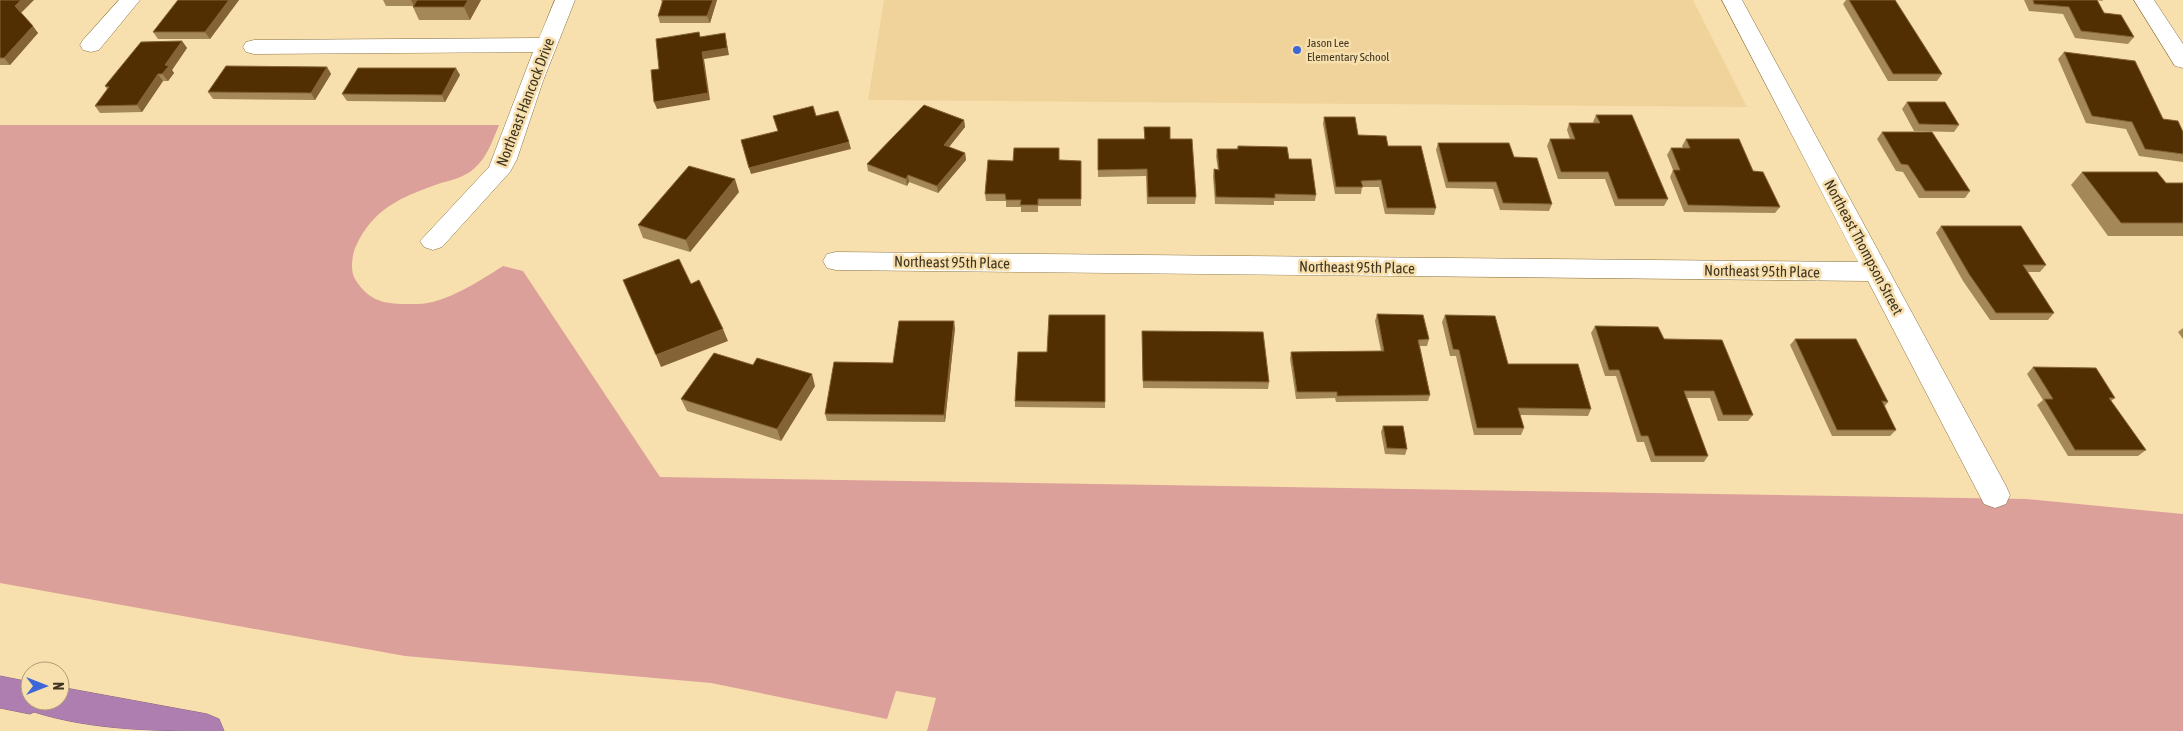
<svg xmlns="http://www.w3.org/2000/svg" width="2183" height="731" viewBox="0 0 2183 731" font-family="'Asap Condensed',sans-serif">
	<rect width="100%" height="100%" fill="#f8e0ae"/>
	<path fill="#efd39a" d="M884,0H1693L1747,107L868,100Z"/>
	<path fill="#dca09a" d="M0,125H499C491,144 487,159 470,172C461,178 448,181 438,184C401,197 373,209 356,246C352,254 350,271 355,279C371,305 389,304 417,304C445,304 481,280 503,266L523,271L660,477L2026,499L2183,514V731H927L936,698L896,691L887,719L711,683L405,656L0,583Z"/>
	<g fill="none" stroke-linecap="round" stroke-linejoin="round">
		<defs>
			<g id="minor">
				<path d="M119,0H140L99,50L91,52L83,50L80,45L83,40Z"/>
				<path d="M555,0H575L543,81L517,159L510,172L442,247L433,250L424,247L420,241L489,167L533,52L254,54L246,52L243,47L246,42L254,40L539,38Z"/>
				<path d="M1722,0H1742L2006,486L2010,495L2006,504L1995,508L1984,504L1868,281L836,270L827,268L823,261L827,254L836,252L1858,262Z"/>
				<path d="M2134,0H2154L2183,44V68L2175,66Z"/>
			</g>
			<path id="highway" d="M0,676L30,682V701H60V687L207,714L219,719L224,731C161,731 94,731 34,712L30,714L0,708Z"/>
		</defs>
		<use href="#minor" stroke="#887243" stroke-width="1"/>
		<use href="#highway" stroke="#87647e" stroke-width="1"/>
		<use href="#minor" fill="#fff" fill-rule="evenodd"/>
		<use href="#highway" fill="#ae7eb0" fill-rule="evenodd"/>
	</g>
	<g fill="#a58858">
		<path d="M0,0L21,13L38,33L10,65H0Z"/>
		<path d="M178,0H239L210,39H158L153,32Z"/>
		<path d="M383,0H481L470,20H419L413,7V6H386Z"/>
		<path d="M661,0H717L710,23H660L658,16L662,3Z"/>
		<path d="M1846,0H1895L1942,74L1937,81H1888L1843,4Z"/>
		<path d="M2024,0H2103L2102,1L2097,0L2104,13L2134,37L2128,44L2075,38L2063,14L2029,11Z"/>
		<path d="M182,41L187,48L172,70L174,73L168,81H163L142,112L100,113L95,106L107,89L105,86Z"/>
		<path d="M2064,52L2163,119L2183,132V162L2139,156L2126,129L2086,123L2058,59Z"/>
		<path d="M327,67L331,74L315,100L213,99L208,92Z"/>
		<path d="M460,75L445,102L347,101L342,94Z"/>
		<path d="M1907,102L1959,125L1954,132L1914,131L1902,109Z"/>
		<path d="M1596,115L1668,199L1664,206H1615L1605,179H1558L1547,146L1550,139H1570L1567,130L1569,123H1594L1593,122Z"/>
		<path d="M1324,117L1358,135L1388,146L1436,208L1434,215L1385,214L1379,187H1362L1361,194H1335L1323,124Z"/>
		<path d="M964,120L965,127L949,147L965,153L966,160L938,193L909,182L907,186L868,171L867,164Z"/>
		<path d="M1144,127L1170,139L1196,197L1195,204H1147L1146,176L1098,177V139H1144Z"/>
		<path d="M1882,132L1970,191L1965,198H1919L1903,172L1896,171L1877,139Z"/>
		<path d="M1686,139L1753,171L1780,207L1775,213L1684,212L1670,177L1673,170L1667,155L1671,148H1683L1682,146Z"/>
		<path d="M1438,143L1514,157L1552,204L1549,211L1500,210L1493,189L1446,188L1436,150Z"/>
		<path d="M1238,146L1289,159L1316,195L1315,201H1274V205L1215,204L1213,176L1214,169L1218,170L1216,156L1217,149H1237Z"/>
		<path d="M1059,160L1081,161V206H1038V212H1021V207H1006V201H986L985,194Z"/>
		<path d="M2082,172L2166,183H2183V236H2108L2071,185Z"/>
		<path d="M739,192L690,252L643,238L638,225Z"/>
		<path d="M1941,226L2046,265L2040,272H2028L2054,313L2048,320H1990L1963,281L1936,233Z"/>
		<path d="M1377,314L1429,339L1427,346H1420L1430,395L1428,401L1336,402L1335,398L1296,399L1290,359L1291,352L1381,351L1375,321Z"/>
		<path d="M1105,315V408L1015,407V401L1047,352Z"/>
		<path d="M1445,315L1508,364L1591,409L1588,416L1520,415L1524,428L1521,435H1474L1456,356H1450L1442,322Z"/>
		<path d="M1595,326L1664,339L1753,415L1748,421H1718L1710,398H1686L1708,456L1704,462H1651L1644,442H1637L1616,376H1605L1591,333Z"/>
		<path d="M955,328L945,422L827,421L825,414L893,363Z"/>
		<path d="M2183,328V339L2178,332Z"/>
		<path d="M1142,331L1269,382L1268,389L1143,388Z"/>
		<path d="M1795,339L1888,402L1884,407L1896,430L1890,436H1832L1790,345Z"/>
		<path d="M2033,367L2115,398L2111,401L2146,450L2138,456H2068L2037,405L2043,400L2027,374Z"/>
		<path d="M815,386L781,441L687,411L681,399Z"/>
		<path d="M1383,426L1407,449L1405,455L1385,454L1381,432Z"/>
	</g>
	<g fill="#846436">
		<path d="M21,0H34L21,13L15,6Z"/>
		<path d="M229,0H239L210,39L205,32Z"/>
		<path d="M411,0H417L414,6Z"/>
		<path d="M468,0H481L470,20L464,7Z"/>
		<path d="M713,0H717L710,23L707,16Z"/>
		<path d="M33,26L38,33L10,65L4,58Z"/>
		<path d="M725,33L729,55L704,59L710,100L657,109L654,102L702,52Z"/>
		<path d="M182,41L187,48L172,70L174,73L168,81L162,74L165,65Z"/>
		<path d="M327,67L331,74L315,100L311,93Z"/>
		<path d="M456,68L460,75L445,102L442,95Z"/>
		<path d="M158,74L163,81L142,112L137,105Z"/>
		<path d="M964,120L965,127L945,152L944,145Z"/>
		<path d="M849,142L851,149L751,174L749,168Z"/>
		<path d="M965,153L966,160L938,193L937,186Z"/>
		<path d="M908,175L909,182L907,186L906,179Z"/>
		<path d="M735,179L739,192L690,252L686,240Z"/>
		<path d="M954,321L955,328L945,422L944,415Z"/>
		<path d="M723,329L728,341L661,367L656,355Z"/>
		<path d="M812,374L815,386L781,441L777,429Z"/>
	</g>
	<g fill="#522f03" stroke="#846436">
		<path d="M0,0H21L15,6L33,26L4,58H0Z"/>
		<path d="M178,0H229L205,32H153Z"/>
		<path d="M417,0H468L464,7H413Z"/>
		<path d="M663,0H713L707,16H658Z"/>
		<path d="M1849,0H1895L1942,74H1893Z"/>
		<path d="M2033,0H2097L2104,13L2121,15L2134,37L2081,31L2069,7L2034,4Z"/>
		<path d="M699,32L700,37L725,33L727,48L702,52L708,93L654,102L651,70L659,69L656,39Z"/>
		<path d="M182,41L165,65L169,66L162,74H158L137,105L95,106L109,87L105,86L141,42Z"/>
		<path d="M2064,52L2135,61L2163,119L2178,121L2183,132V154L2145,149L2132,122L2092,116Z"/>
		<path d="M226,66L327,67L311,93L208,92Z"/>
		<path d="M358,68H456L442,95L342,94Z"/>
		<path d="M1907,102H1945L1959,125L1919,124Z"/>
		<path d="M924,105L964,120L944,145L965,153L937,186L908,175L906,179L867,164Z"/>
		<path d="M813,106L816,116L838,111L849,142L749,168L741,140L778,131L773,116Z"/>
		<path d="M1596,115H1632L1668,199H1618L1608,172H1561L1550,139H1575L1569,123H1600Z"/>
		<path d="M1324,117H1355L1358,135L1386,136L1388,146H1421L1436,208H1387L1381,180L1361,181L1363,187H1336Z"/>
		<path d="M1144,127H1170V139H1192L1196,197H1148L1147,169L1098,170V139H1145Z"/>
		<path d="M1882,132H1932L1970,191H1925L1908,165L1901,164Z"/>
		<path d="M1686,139H1739L1753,171L1763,172L1780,207L1688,205L1673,170H1680L1671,148H1690Z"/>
		<path d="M1438,143H1509L1514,157L1537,158L1552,204L1503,203L1496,182H1448Z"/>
		<path d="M1238,146L1287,147L1289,159H1311L1316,195L1275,194V198L1216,197L1214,169L1219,170L1217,149H1238Z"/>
		<path d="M1014,148H1059V160L1081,161V199H1038V205H1020L1021,200H1006L1005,194H985L988,160L1013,161Z"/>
		<path d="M689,166L735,179L686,240L638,225Z"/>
		<path d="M2082,172H2157L2166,183H2183V223H2121Z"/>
		<path d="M1941,226H2021L2046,265H2023L2054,313H1996L1969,274Z"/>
		<path d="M679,259L691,284L699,280L723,329L656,355L623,280Z"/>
		<path d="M1377,314L1423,315L1429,339L1418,340L1430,395L1337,396V392H1297L1291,352L1384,351Z"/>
		<path d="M1049,315H1105V402L1015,401L1018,352H1047Z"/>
		<path d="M1445,315L1495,316L1508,364H1578L1591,409L1518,408L1524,428H1477L1459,350L1453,349Z"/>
		<path d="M899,321H954L944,415L825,414L834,362L893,363Z"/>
		<path d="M1595,326L1658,327L1664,339L1722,340L1753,415H1723L1714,391H1684L1708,456H1655L1648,436H1641L1619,370H1609Z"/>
		<path d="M1142,331L1263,332L1269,382L1143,381Z"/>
		<path d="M1795,339H1856L1888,402L1882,401L1896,430H1837Z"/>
		<path d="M714,353L753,365L757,358L812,374L777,429L681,399Z"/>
		<path d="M2033,367L2096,368L2115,398H2109L2146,450H2075L2044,399H2053Z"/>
		<path d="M1383,426H1403L1407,449L1387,448Z"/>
	</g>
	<circle fill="#3d67d8" stroke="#f8e0ae" stroke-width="2" cx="1297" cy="50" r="5"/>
	<g text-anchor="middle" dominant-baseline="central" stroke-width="5" stroke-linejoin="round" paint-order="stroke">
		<g font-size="12" fill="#3f3521" stroke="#f8e0ae" text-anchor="start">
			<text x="1307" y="43">Jason Lee<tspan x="1307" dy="14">Elementary School</tspan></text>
		</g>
		<g font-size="15" fill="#3f3521" stroke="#f8e0ae">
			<text transform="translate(525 102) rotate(-69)">Northeast Hancock Drive</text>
			<text transform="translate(1864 247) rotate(62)">Northeast Thompson Street</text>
			<text transform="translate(952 262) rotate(1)">Northeast 95th Place</text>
			<text transform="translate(1357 267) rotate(1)">Northeast 95th Place</text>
			<text transform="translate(1762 271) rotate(1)">Northeast 95th Place</text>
		</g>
	</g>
	<g transform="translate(45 686) rotate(90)"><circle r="24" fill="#f8e0ae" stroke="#ae9c76"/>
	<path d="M0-4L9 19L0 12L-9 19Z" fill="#3d67d8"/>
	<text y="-8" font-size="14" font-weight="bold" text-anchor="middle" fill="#3f3521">N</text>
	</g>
</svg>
